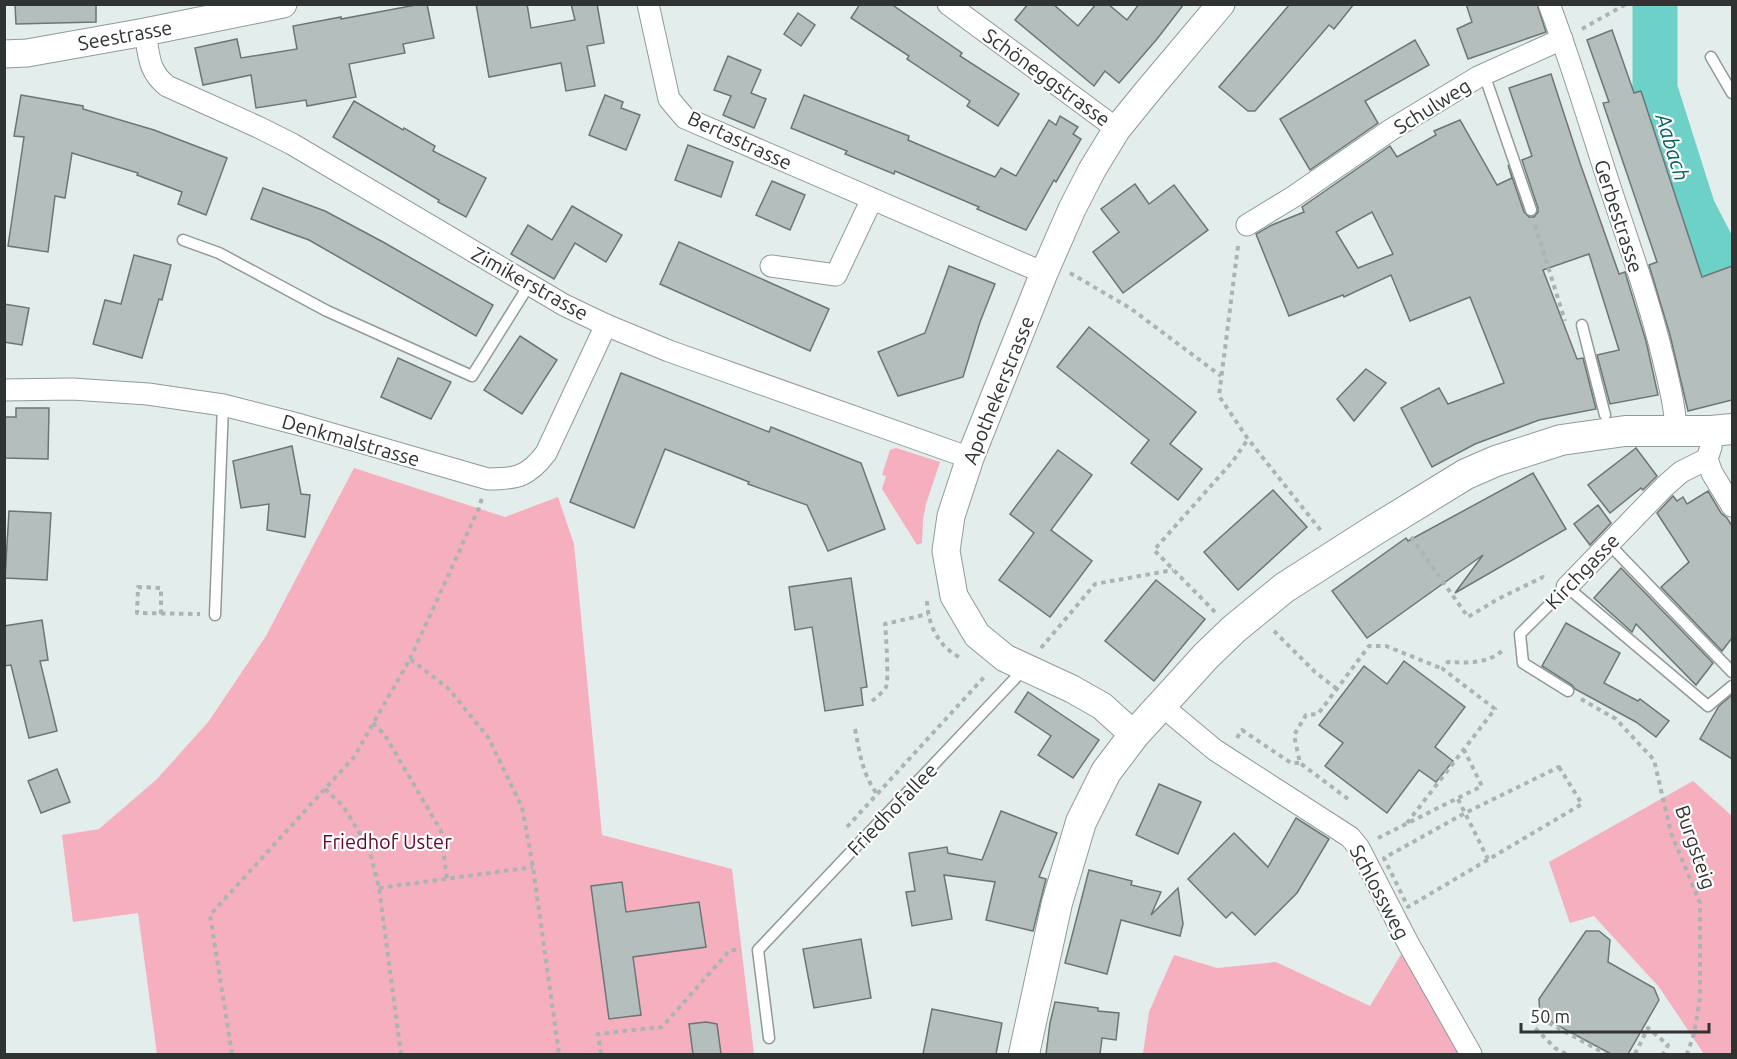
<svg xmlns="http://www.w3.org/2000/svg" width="1737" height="1059" viewBox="0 0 1737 1059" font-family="Ubuntu,sans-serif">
	<rect width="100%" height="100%" fill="#e3edec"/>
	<g fill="#f5afbf">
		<path d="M896,448L940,462L926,504L923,520L922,543L917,545L882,489L886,476L882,475L890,450Z"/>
		<path d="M354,468L505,517L558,497L574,544L602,835L732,869L754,1054H157L138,913L73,922L62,835L99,829L157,779L209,721L266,636Z"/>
		<path d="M1693,781L1732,816V1054H1704L1659,987L1594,916L1570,923L1549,862Z"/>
		<path d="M1408,943L1471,1054H1143L1149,1012L1174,955L1217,968L1276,962L1370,1006Z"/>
	</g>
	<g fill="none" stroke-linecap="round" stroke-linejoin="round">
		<path stroke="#6dd1c8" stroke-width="45" d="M1655,4V89L1693,209L1721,263L1732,278"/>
	</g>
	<g fill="#b4bebd" stroke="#6d7675" stroke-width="1.5" fill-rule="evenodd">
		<path d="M15,4H96V22L16,24Z"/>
		<path d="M421,4H427L434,38L403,44L405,53L349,64L356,97L307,106L306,100L256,108L251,75L203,85L195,48L237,39L241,58L297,49L293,26L341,17V19Z"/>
		<path d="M476,4H527L531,28L575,20L571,4H597L604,43L587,46L595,86L566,91L561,63L489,77Z"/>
		<path d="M860,4H891L962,53L960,56L1019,94L998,126L967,106L970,101L907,59L909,56L851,18Z"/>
		<path d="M1028,4H1053L1078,26L1096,4H1108L1127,20L1139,4H1184L1157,39L1119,83L1105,71L1094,86L1015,20Z"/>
		<path d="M1290,4H1354L1334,29L1329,25L1255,111H1248L1219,87Z"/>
		<path d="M1466,4H1537L1546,32L1468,59L1457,29L1472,22Z"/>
		<path d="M798,13L815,25L801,46L784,34Z"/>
		<path d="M1612,30L1634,93L1641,91L1702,277L1732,266V400L1688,411L1670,335L1649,265L1657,262L1603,103L1609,102L1587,40Z"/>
		<path d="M1415,40L1429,65L1365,101L1378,123L1310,170L1280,119Z"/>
		<path d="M728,56L761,70L751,93L766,99L754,128L723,115L731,96L714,90Z"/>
		<path d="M1551,74L1580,163L1619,274L1625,272L1646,341L1658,395L1610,404L1597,355L1619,350L1589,254L1543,270L1577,359L1583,358L1596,409L1539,420L1475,444L1432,467L1401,408L1439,388L1448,404L1504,383L1470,297L1410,321L1391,275L1344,297L1343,295L1289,316L1256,234L1272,225L1304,212L1302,207L1390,146L1397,157L1436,135L1434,131L1460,120L1497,185L1512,178L1508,165L1524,212L1529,217H1534L1538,212V208L1522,160L1532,156L1509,88ZM1372,212L1393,254L1358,268L1336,232Z"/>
		<path d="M21,95L83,106V109L154,130L227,158L206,215L178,204L182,192L137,175L138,173L72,153L65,198L55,196L48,252L8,246L24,137L14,136Z"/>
		<path d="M605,95L623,102L621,108L640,115L626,150L589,135Z"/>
		<path d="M804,95L909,136L908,140L995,177L1001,168L1016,176L1049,120L1056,125L1060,116L1078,127L1073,134L1081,139L1056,182L1054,180L1026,230L977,209L979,207L895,171L894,174L845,154L847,151L791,128Z"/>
		<path d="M354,101L403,130L404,128L435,146L433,151L486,178L466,217L438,202L439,200L333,137Z"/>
		<path d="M688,145L733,162L721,197L675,180Z"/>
		<path d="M772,181L805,195L790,230L756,215Z"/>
		<path d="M1135,184L1149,204L1174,185L1208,230L1123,293L1093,252L1119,232L1101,209Z"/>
		<path d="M263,188L325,211L383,242L493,305L476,336L309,240L251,219Z"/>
		<path d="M572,206L622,235L606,262L575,243L554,279L511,254L528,225L552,240Z"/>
		<path d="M679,242L829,309L810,351L660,284Z"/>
		<path d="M134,255L171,265L162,300L159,299L142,358L93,344L105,300L121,304Z"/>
		<path d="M949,266L995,284L980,322L963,377L898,396L878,352L925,333Z"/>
		<path d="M4,304L29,308L22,345L4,342Z"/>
		<path d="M1089,327L1196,412L1170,444L1202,469L1178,500L1131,463L1149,440L1057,367Z"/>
		<path d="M520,336L557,360L522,414L484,390Z"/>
		<path d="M398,358L451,382L431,419L381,397Z"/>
		<path d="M1366,369L1386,383L1354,421L1337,399Z"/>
		<path d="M621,373L769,432L771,427L861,463L885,529L828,551L807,505L748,484L749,482L665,449L634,528L570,502Z"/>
		<path d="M16,408H49L48,459L4,458V417H16Z"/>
		<path d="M292,446L301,494L310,495L305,537L267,530L269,504L241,508L233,461Z"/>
		<path d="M1636,448L1657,476L1643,490L1641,488L1610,513L1588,485Z"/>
		<path d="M1058,450L1092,475L1051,530L1092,561L1050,617L999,580L1034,533L1010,514Z"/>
		<path d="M1533,473L1566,529L1455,593L1483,555L1367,638L1332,591L1406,538L1408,541Z"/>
		<path d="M1273,490L1307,527L1238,590L1204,552Z"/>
		<path d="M1708,491L1721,513L1727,518L1732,526V638L1722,651L1661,587L1689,562L1657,513L1673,496L1677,501L1683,497L1687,504Z"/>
		<path d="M1598,505L1611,523L1590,545L1574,524Z"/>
		<path d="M9,511L51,513L47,580L5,578Z"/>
		<path d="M1621,568L1713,663L1696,685L1636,624L1632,632L1594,598Z"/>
		<path d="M851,578L867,687L861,688L863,705L825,711L812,627L795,630L789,587Z"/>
		<path d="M1156,580L1205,619L1154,681L1105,641Z"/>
		<path d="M42,620L48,660L40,661L57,731L29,738L11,665L4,666V626Z"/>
		<path d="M1566,623L1620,653L1604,683L1638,701L1640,699L1669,721L1656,737L1636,722L1575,689L1572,685L1542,666Z"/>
		<path d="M1404,661L1465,707L1435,747L1453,761L1436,782L1419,770L1387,813L1325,766L1343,743L1319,725L1364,666L1387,684Z"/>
		<path d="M1028,692L1099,740L1073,778L1038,755L1051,736L1015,712Z"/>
		<path d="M1732,695V759L1700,739L1719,706Z"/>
		<path d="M57,769L70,802L41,813L28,781Z"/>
		<path d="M1159,784L1201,802L1178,854L1136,835Z"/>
		<path d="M1001,811L1057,833L1039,877L1046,879L1033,931L986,920L995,882L944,875L952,919L912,926L906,892L915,891L909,853L947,847L948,853L982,860Z"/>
		<path d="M1296,818L1329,839L1297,893L1255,935L1232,912L1226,918L1188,879L1234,833L1268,867Z"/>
		<path d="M1089,870L1132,881L1131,885L1161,892L1151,915L1178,888L1183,924L1180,936L1121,920L1107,974L1065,963Z"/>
		<path d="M622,882L626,912L699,902L706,947L633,957L641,1015L609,1019L591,886Z"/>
		<path d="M1586,931H1599L1610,940L1608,962L1654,988L1659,1000L1628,1054H1611L1540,1016L1539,999Z"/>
		<path d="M861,939L871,998L814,1008L803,949Z"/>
		<path d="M1055,1002L1098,1008V1011L1119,1013L1116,1040L1102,1038L1100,1054H1046L1050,1023Z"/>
		<path d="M932,1009L1002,1023L996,1054H923Z"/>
		<path d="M706,1022L717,1024L721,1054H693L689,1024Z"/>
	</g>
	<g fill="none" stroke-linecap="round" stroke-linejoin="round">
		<defs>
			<g id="service">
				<path d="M1711,57L1732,93"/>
				<path d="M1484,74L1531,210"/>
				<path d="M183,240L219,253L327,311L472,376L529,285"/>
				<path d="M1582,325L1605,415"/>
				<path d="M1609,544L1732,672"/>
				<path d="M215,615L223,405"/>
				<path d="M1568,691L1523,663L1520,634L1567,587L1708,706L1732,686"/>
				<path d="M769,1038L758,950L1025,668"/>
			</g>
			<g id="minor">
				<path d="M648,4L669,99L685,118L1044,273"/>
				<path d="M948,4L1117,129"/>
				<path d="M1549,4C1573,67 1592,132 1613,196C1631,250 1650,304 1663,358C1669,383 1675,406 1676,431"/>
				<path d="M145,32C149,55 148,71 167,86L258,127L292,144L564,305L606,325L669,351L970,458"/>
				<path d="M1247,225L1293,197L1392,129L1478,77L1562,39"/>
				<path d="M771,266L836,275L872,199"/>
				<path d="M4,390L72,389L148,394L223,405L301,425L488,479C516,479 528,477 546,453L606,325"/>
				<path d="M1711,447L1707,459L1712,473L1732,506"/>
				<path d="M1567,587L1665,486L1681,472L1707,459"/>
				<path d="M1161,705L1215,750L1350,837L1359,848L1408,943L1471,1054"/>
			</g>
			<g id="tertiary">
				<path d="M4,54L27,53L145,32L283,4"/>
				<path d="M1134,735L1102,706L1072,689L1005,658L977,635L954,596L946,551L951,516L970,458L1044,273L1072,209L1092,170L1117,129L1147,92L1221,4"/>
			</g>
			<path id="secondary" d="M1024,1054L1057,903L1081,822L1106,772L1134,735L1206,656L1234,629L1284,588L1373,531L1466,474L1496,461L1561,440L1625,431H1711L1732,429"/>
		</defs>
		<use href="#service" stroke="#919a99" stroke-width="13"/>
		<use href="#minor" stroke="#919a99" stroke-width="23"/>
		<use href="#tertiary" stroke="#919a99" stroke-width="29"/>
		<use href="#secondary" stroke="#919a99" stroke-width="32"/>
		<g stroke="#acb4b3" stroke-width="4" stroke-dasharray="4.5 4.5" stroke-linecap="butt">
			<path d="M1582,29L1626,4"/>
			<path d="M1535,225L1565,321"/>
			<path d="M1238,246L1219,396L1248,439L1322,532"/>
			<path d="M1070,273L1130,308L1221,376"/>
			<path d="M1411,537L1468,617L1498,599L1543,577L1547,579"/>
			<path d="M927,601C928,626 939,648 963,659"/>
			<path d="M1215,612L1154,550L1233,461L1248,439"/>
			<path d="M161,614V588L138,587L137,613L200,614"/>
			<path d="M1274,631L1315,672L1337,689"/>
			<path d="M1041,648L1095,584L1173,570"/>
			<path d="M410,659L479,508L482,498"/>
			<path d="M1581,699L1616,719L1654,760L1671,833L1700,903V998L1694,1034L1687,1054"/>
			<path d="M872,701C877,697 883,692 886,687C889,682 886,632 885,624L928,614"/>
			<path d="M373,723L385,735L441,831L447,879"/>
			<path d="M855,729C860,754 862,773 877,794"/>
			<path d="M1237,738L1242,730L1291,763H1300"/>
			<path d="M1559,767L1582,804L1408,907L1384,858L1465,813Z"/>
			<path d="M325,789L343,806L369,848L379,888L401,1054"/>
			<path d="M1348,799L1300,763L1294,735L1306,715L1318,714L1369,646H1386L1443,669"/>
			<path d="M1458,799L1488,859"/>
			<path d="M1407,823L1495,709L1443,669L1448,662C1468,663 1489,664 1504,649"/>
			<path d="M847,827L986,675"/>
			<path d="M1378,838L1482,786L1464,750"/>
			<path d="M379,888L533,867"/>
			<path d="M232,1054L210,915L354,757L410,659L448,688L488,737L522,807L533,867L559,1054"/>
			<path d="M601,1054L598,1034L662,1027L730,950H741"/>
			<path d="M1566,1054L1555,1048L1534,1027L1540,1018L1606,1054"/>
			<path d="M1635,1054L1648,1028L1668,1045L1663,1054"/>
		</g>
		<use href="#service" stroke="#fff" stroke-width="10"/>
		<use href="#minor" stroke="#fff" stroke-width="21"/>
		<use href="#tertiary" stroke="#fff" stroke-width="27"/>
		<use href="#secondary" stroke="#fff" stroke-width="30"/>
	</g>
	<g text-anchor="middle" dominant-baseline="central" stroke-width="4.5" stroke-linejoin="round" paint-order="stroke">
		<g font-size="20" fill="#2f3332" stroke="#fff">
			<text transform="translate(125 35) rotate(-10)">Seestrasse</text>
			<text transform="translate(1047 77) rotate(36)">Schöneggstrasse</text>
			<text transform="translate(1432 106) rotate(-32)">Schulweg</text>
			<text transform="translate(740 140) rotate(25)">Bertastrasse</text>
			<text transform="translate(1619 216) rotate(72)">Gerbestrasse</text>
			<text transform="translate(530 283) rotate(29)">Zimikerstrasse</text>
			<text transform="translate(998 390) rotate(-68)">Apothekerstrasse</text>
			<text transform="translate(351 440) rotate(16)">Denkmalstrasse</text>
			<text transform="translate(1582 571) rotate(-46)">Kirchgasse</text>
			<text transform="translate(892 809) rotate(-46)">Friedhofallee</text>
			<text transform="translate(1696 847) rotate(71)">Burgsteig</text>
			<text transform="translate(1380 892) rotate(62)">Schlossweg</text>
		</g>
		<g font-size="20" fill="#64072e" stroke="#fff">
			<text x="387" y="841">Friedhof Uster</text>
		</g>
		<g font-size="21" font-style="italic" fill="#015e58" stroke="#fff">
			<text transform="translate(1673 147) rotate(73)">Aabach</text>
		</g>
	</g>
	<rect width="1737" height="1059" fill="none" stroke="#2f3332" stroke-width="12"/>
	<path d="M1521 1023v9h188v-9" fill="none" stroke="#2f3332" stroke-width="3"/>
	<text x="1530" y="1023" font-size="18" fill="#2f3332" stroke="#ffffff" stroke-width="4.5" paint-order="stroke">50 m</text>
</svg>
